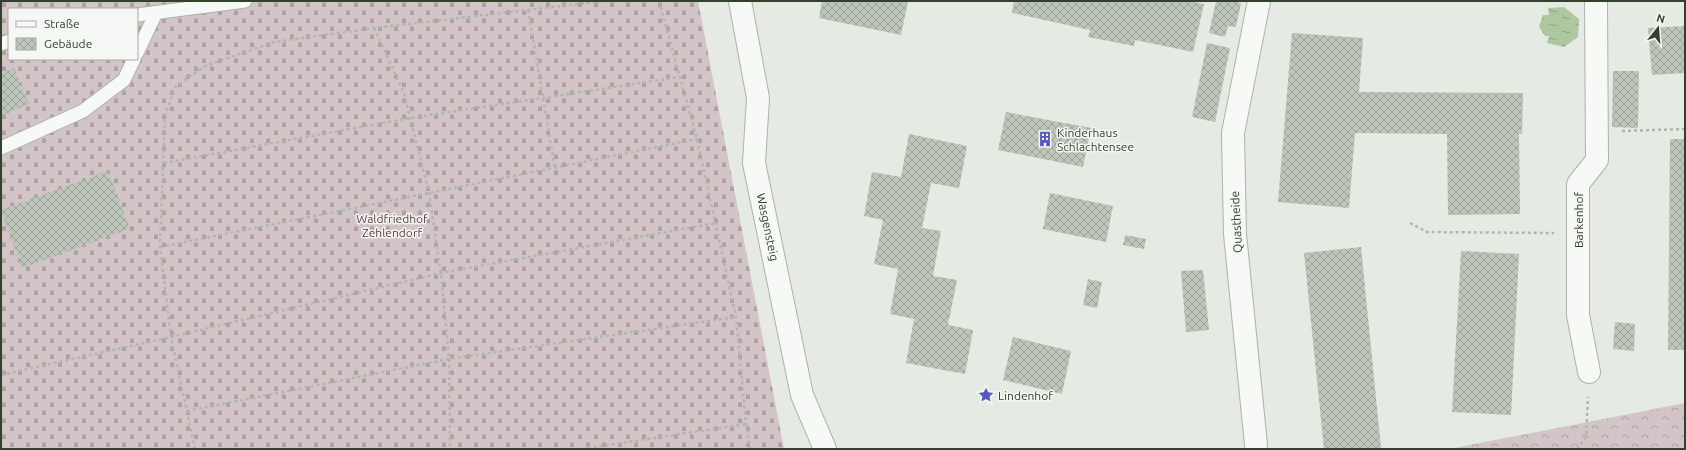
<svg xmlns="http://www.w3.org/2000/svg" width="1686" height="450" viewBox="0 0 1686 450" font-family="Ubuntu,sans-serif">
	<defs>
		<pattern id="forest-crowns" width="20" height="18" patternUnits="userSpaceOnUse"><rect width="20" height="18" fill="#d3c5c7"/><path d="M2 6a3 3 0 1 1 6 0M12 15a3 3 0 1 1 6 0" fill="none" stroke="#aca2a2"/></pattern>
		<pattern id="cemetery-stones" width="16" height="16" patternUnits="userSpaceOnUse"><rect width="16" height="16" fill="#d3c5c7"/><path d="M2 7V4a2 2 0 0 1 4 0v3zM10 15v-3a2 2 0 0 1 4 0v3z" fill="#aca2a2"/></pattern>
		<pattern id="water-ripples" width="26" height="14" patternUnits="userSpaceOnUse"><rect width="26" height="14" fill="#afc7a1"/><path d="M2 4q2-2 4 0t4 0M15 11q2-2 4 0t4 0" fill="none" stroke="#8fa383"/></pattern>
		<pattern id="building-cross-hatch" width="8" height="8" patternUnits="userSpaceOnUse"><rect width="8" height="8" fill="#bec6bb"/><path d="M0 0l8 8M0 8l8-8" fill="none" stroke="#9ba298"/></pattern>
	</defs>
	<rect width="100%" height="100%" fill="#e5eae3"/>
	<path fill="url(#forest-crowns)" d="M1685,403V449H1449Z"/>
	<path fill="url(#cemetery-stones)" fill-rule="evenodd" d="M1,1H698L784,449H1ZM9,9H137V59H9Z"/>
	<path fill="url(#water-ripples)" d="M1564,7L1579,19L1578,37L1564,47L1547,43L1549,36H1545L1539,27L1543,15H1549L1548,8Z"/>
	<g fill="url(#building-cross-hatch)">
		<path d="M822,1H908L901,35L819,18Z"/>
		<path d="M1014,1H1189L1204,4L1193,52L1135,40L1134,46L1088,37L1090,30L1012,13Z"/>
		<path d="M1216,1H1231L1241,3L1236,27L1228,26L1225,37L1209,33Z"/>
		<path d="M1685,26V73L1652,75L1648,28Z"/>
		<path d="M1292,33L1363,38L1359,92L1523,93L1522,134H1519L1520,214L1448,215L1447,134L1355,133L1349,208L1278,202Z"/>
		<path d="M1207,43L1230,48L1215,122L1192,117Z"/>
		<path d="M14,68L29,104L1,116V74Z"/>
		<path d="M1613,71H1639L1638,128L1612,127Z"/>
		<path d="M1006,112L1091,128L1083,167L998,150Z"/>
		<path d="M909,134L967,146L959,188L931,183L922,228L941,231L933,276L957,280L948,325L973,330L965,374L906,363L914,319L890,314L898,269L874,264L883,220L864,216L872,172L901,177Z"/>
		<path d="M1670,139H1685V350H1668Z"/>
		<path d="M108,171L130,229L22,268L1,210Z"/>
		<path d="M1050,193L1113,206L1106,242L1043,229Z"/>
		<path d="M1125,235L1146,239L1144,249L1123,245Z"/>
		<path d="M1361,247L1381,448L1324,449L1304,253Z"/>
		<path d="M1461,251L1519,254L1511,415L1452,412Z"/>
		<path d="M1203,270L1209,330L1186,332L1181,271Z"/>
		<path d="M1088,279L1102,282L1097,308L1083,305Z"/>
		<path d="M1615,322L1635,324L1634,351L1613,349Z"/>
		<path d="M1013,337L1071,351L1062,394L1003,380Z"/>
	</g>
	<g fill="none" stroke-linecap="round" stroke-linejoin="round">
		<defs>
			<g id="lane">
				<path d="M137,15L245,1"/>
				<path d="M1,44L9,41"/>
				<path d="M137,53L156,13"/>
				<path d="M1,148L83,111L124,80L134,59"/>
			</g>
			<g id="street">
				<path d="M740,1L758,98L754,163L802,395L825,449"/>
				<path d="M1589,372L1578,315V184L1597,160L1596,1"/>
				<path d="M1256,445L1235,234L1233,133L1259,1"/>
			</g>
		</defs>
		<use href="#lane" stroke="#abb4a8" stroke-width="15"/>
		<use href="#street" stroke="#abb4a8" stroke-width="24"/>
		<g stroke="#afb7ad" stroke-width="2.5" stroke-dasharray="3 3" stroke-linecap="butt">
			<path d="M659,1L697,139L736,317L746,424L750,449"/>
			<path d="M528,10L555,168"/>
			<path d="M374,28L404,93L429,193L441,273L449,359L450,449"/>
			<path d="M1622,131L1685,129"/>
			<path d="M164,163L410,118L680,77"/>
			<path d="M1410,223L1427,232L1554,233"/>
			<path d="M160,247L697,139"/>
			<path d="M1,375L171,337L441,273L716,223"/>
			<path d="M187,411L449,359L736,317"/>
			<path d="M195,449L171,337L160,247L165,115L176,86L205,66L274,42L374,28L604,1"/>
			<path d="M582,449L746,424"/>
			<path d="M1577,449L1586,437L1588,397"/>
		</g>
		<use href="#lane" stroke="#f6f9f6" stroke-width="13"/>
		<use href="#street" stroke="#f6f9f6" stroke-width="22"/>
	</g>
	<defs>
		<symbol id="building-bare" viewBox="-9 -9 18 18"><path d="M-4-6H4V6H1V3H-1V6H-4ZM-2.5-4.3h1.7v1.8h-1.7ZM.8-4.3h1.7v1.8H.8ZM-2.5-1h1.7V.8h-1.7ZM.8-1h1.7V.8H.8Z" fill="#5457c4" stroke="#f4f7f3" stroke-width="2.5" paint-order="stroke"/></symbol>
		<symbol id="sight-bare" viewBox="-9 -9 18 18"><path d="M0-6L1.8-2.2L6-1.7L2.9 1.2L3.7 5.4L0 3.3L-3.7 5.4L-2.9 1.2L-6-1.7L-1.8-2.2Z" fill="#5457c4" stroke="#f4f7f3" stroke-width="2.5" paint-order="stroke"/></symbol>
	</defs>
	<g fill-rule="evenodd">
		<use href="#building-bare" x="1034" y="128" width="22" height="22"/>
		<use href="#sight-bare" x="975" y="384" width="22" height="22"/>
	</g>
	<g text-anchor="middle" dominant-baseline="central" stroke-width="3" stroke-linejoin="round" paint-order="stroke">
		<g font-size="12" fill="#31412c" stroke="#f4f7f3" text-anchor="start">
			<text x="1057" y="132">Kinderhaus<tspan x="1057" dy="14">Schlachtensee</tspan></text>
			<text x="998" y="395">Lindenhof</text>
		</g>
		<g font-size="12" fill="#5b3b3d" stroke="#f4f7f3">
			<text x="392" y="218">Waldfriedhof<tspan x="392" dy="14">Zehlendorf</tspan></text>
		</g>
		<g font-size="12" fill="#31412c" stroke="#f4f7f3">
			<text transform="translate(1578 220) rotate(-90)">Barkenhof</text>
			<text transform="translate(1236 222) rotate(-93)">Quastheide</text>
			<text transform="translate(768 227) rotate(78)">Wasgensteig</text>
		</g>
	</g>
	<rect width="1686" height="450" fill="none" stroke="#31412c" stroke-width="4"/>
	<rect x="8" y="8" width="130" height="52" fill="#f4f7f3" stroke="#a6aea3"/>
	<rect x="16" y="21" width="20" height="6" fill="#f6f9f6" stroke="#a6aea3"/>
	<text x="44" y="28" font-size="12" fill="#31412c">Straße</text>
	<rect x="16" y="38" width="20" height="12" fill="url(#building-cross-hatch)" stroke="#a6aea3"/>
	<text x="44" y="48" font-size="12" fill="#31412c">Gebäude</text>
	<g transform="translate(1658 28) rotate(17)" stroke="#f4f7f3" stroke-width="3" paint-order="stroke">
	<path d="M0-3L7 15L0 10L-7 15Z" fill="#31412c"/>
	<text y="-6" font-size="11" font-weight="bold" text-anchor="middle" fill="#31412c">N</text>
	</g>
</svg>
